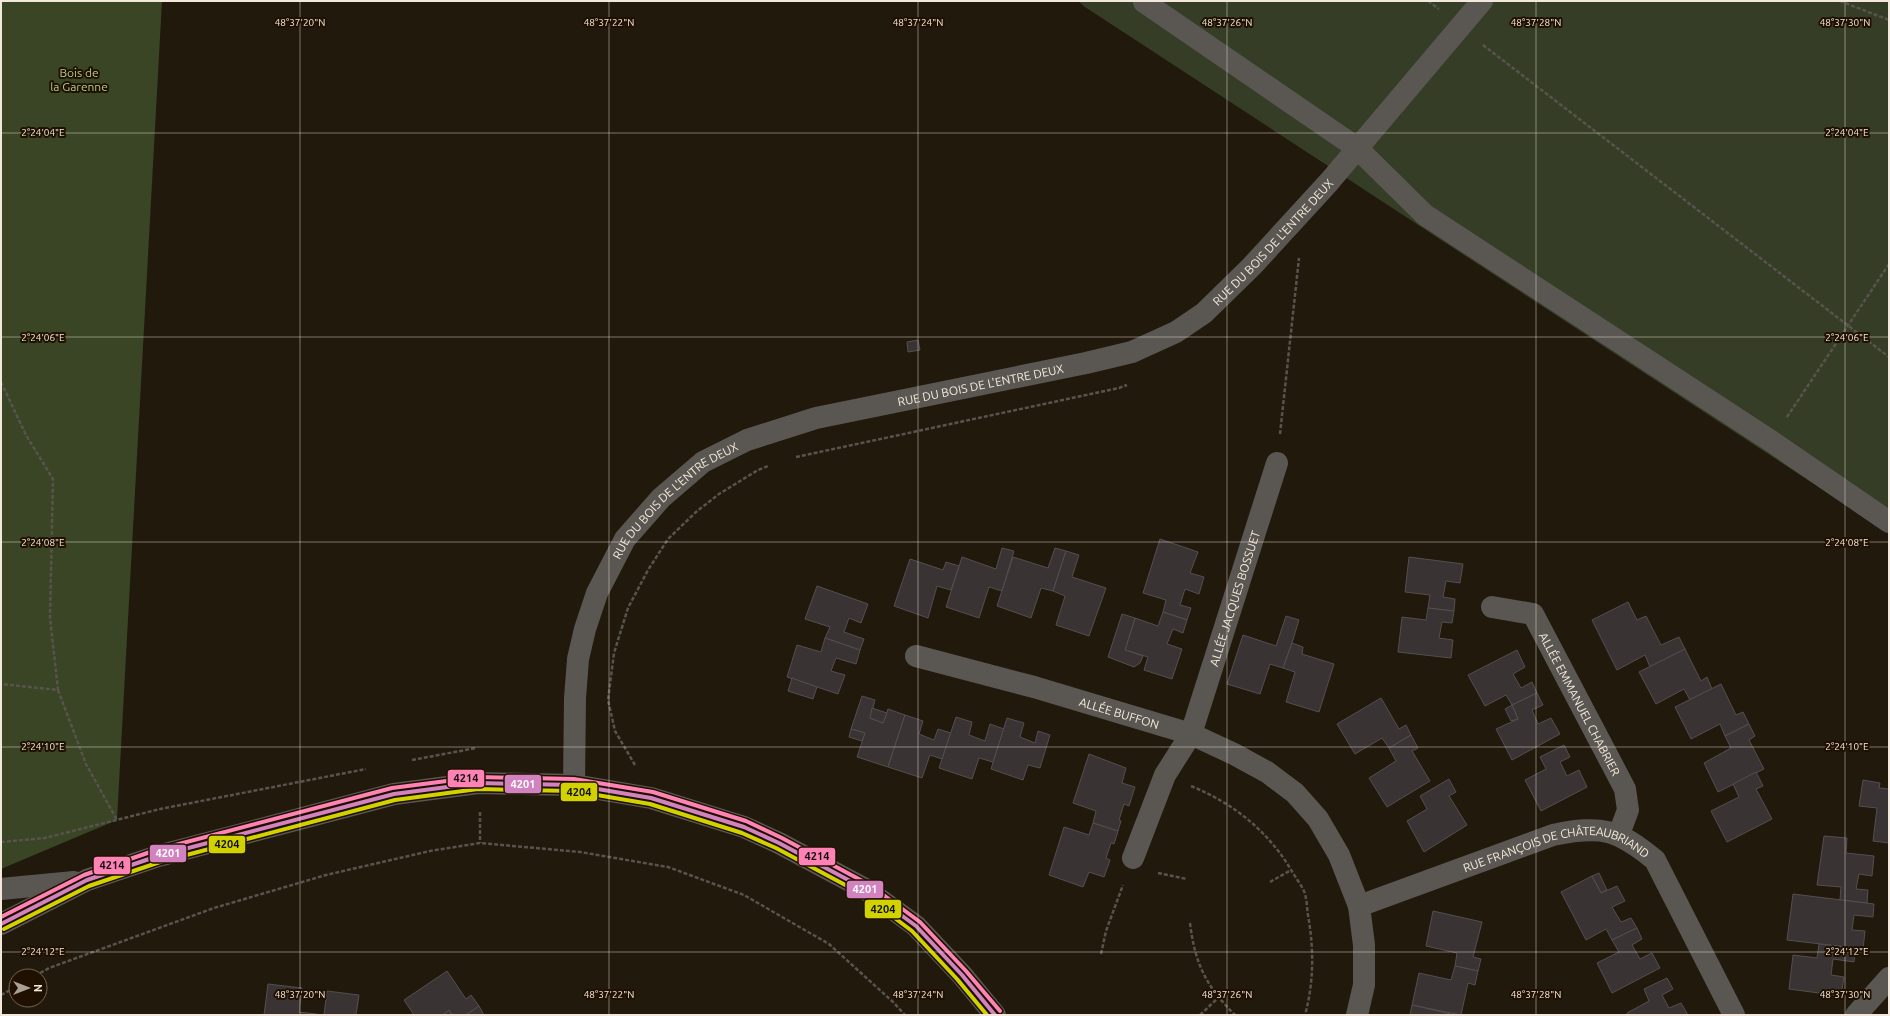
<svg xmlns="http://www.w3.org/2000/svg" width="1890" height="1016" viewBox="0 0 1890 1016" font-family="Ubuntu,sans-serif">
	<rect width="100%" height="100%" fill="#21190c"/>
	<path fill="#353d26" d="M1078,1H1889V533L1085,7Z"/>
	<path fill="#394524" d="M1,1H162L117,820L1,869Z"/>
	<g fill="#393433" stroke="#544f4f">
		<path d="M918,340L920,350L908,352L907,342Z"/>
		<path d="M1160,539L1198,552L1190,573L1204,577L1199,594L1185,589L1180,605L1191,608L1187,620L1163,612L1166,600L1143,593Z"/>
		<path d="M1002,548L1014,551L1002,591L989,587L979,618L946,607L962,557L996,569Z"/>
		<path d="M1055,548L1066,551L1053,591L1041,588L1031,618L997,606L1013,557L1048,568Z"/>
		<path d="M1066,551L1079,555L1072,577L1106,588L1089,636L1056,625L1065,596L1053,591Z"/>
		<path d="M1409,557L1463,564L1460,583L1446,581L1443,597L1455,599L1454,611L1428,608L1430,595L1405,592Z"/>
		<path d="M910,559L943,570L946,562L959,566L951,590L937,586L928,618L894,606Z"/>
		<path d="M817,586L868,604L861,623L849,618L844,632L864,639L860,650L825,638L830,627L805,619Z"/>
		<path d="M1628,602L1637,620L1646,616L1661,645L1679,637L1685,649L1650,667L1645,655L1617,670L1592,620Z"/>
		<path d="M1428,608L1454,611L1452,623L1442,622L1439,638L1453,640L1451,658L1398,652L1402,617L1426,620Z"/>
		<path d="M1163,612L1187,620L1183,633L1173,629L1167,644L1182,649L1172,679L1144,670L1148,657L1125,650L1135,618L1158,626Z"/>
		<path d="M1122,614L1135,618L1125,650L1143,656L1140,663L1134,667L1108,657Z"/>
		<path d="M1286,616L1299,620L1292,643L1283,668L1270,664L1260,694L1227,684L1243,635L1276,646Z"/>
		<path d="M825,638L860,650L856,664L836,658L831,671L845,675L838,694L787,677L797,645L821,652Z"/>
		<path d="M1292,643L1303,647L1302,654L1334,664L1319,712L1286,702L1295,672L1283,668Z"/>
		<path d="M1685,649L1701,681L1707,677L1712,689L1690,700L1684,689L1656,704L1639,672Z"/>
		<path d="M1517,650L1525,667L1513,674L1521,688L1532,682L1537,693L1512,705L1506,695L1485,706L1468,675Z"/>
		<path d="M792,678L817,687L813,699L788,691Z"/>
		<path d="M1721,684L1736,715L1743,712L1749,724L1725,736L1720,724L1691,739L1675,707Z"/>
		<path d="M1537,693L1543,705L1532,710L1538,724L1551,718L1560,734L1512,760L1496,729L1518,719L1512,705Z"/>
		<path d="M862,696L875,700L870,718L883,723L888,709L905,715L888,767L857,757L865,733L851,729Z"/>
		<path d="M1381,698L1399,729L1406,725L1411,735L1389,748L1382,738L1355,754L1337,724Z"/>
		<path d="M1512,705L1518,719L1511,721L1505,709Z"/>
		<path d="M872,708L887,713L883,723L870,718Z"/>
		<path d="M905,715L923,721L919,734L934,740L938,729L951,733L942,759L930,755L922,778L888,767Z"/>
		<path d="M956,717L972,722L969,735L985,741L990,724L1004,729L993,762L979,758L972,779L939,768Z"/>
		<path d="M1007,718L1024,723L1020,737L1035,743L1038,731L1050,735L1040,768L1028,765L1023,780L991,769Z"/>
		<path d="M1749,724L1755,736L1749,740L1764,769L1718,792L1704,763L1731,748L1725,736Z"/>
		<path d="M851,729L865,733L862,741L849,737Z"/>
		<path d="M1411,735L1418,748L1412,751L1430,781L1387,807L1369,778L1396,761L1389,748Z"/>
		<path d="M1564,745L1570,757L1560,762L1567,776L1579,770L1587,787L1541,811L1525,780L1546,769L1540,757Z"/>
		<path d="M1089,754L1126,768L1122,783L1135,787L1129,806L1124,804L1119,820L1121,821L1118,831L1093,823L1096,811L1073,803Z"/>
		<path d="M1756,772L1763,786L1756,789L1772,819L1727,842L1711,811L1739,797L1733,784Z"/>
		<path d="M1449,779L1456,792L1449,796L1467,825L1424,852L1407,821L1427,809L1420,796Z"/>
		<path d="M1863,780L1880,783L1879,788L1889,789V843L1873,841L1877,808L1859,806Z"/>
		<path d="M1093,823L1118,831L1114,844L1111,843L1106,858L1110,860L1104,877L1089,872L1083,887L1049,875L1064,827L1089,835Z"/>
		<path d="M1824,836L1847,838L1846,853L1874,856L1872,876L1859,874L1856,889L1868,890L1867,903L1840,900L1841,887L1817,885Z"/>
		<path d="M1599,873L1607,890L1601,893L1592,876Z"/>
		<path d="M1592,876L1601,893L1617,886L1625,901L1612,907L1621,922L1631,918L1637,928L1612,940L1606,929L1586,940L1561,892Z"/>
		<path d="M1793,894L1874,904L1873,917L1854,915L1852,930L1865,931L1863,949L1787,940Z"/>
		<path d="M1433,911L1482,922L1473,957L1481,959L1478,971L1455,966L1457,953L1426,946Z"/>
		<path d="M1637,928L1642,939L1632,945L1640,959L1652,953L1660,968L1612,993L1597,963L1619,952L1612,940Z"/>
		<path d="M1819,944L1855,948L1854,962L1833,959L1831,975L1844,977L1841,996L1789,989L1793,955L1817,958Z"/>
		<path d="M1455,966L1478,971L1475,985L1468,983L1461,1015L1412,1005L1419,973L1451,980Z"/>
		<path d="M447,971L466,999L471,995L479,1006L466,1015H452L449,1010L443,1015H414L404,1000Z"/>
		<path d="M1667,978L1673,989L1662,995L1669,1008L1681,1003L1688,1015H1628L1627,1013L1649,1001L1644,989Z"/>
		<path d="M268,984L302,988L299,1012L324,1015L327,991L359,995L356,1015H264Z"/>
		<path d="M1412,1005L1455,1015H1410Z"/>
		<path d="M479,1006L484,1015H466Z"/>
		<path d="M449,1010L452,1015H443Z"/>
	</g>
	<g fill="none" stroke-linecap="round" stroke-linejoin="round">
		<g stroke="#58544d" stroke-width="2.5" stroke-dasharray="4 2" stroke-linecap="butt">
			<path d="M1428,1L1439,9"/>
			<path d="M1840,1L1889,20"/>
			<path d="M1483,45L1889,357"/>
			<path d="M1,382L26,435L53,479L50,618L58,690L1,684"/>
			<path d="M1787,417L1889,264"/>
			<path d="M1280,434L1299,258"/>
			<path d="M796,457L1119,388L1127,385"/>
			<path d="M58,690L86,764L117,820"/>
			<path d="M412,760L476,748"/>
			<path d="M635,765L615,731L608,700L614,653L628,608L648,570L668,539L696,512L719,494L758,470L768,466"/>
			<path d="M1191,786C1235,804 1269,832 1293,873C1297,880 1303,887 1305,894C1307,901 1307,909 1308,915C1314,949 1314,982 1305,1015"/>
			<path d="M480,812V843"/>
			<path d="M1,842L45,838L160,809L366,769"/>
			<path d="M1158,873L1187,879"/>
			<path d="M1270,882L1291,870"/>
			<path d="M1190,923C1195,964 1206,986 1235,1015"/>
			<path d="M1101,954L1106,931L1123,885"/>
			<path d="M35,976L49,968L214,908L326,875L430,851L480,843L580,852L668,867L744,895L829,944L893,1002L905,1015"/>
			<path d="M1,995L16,987"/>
			<path d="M1200,1015L1218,998"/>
		</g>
		<g stroke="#5a5752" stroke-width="22">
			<path d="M1144,2L1357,148L1425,215L1771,441L1889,522"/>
			<path id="s1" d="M1492,607L1533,614L1625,789L1628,810L1619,834"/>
			<path id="s2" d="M916,656L1034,687L1191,734L1234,754L1267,772L1295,793L1318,819L1339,855L1359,906L1364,945V985L1357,1015"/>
			<path id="s3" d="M574,785L575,698L578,659L585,629L597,593L625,539L661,498L703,462L747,440L816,418L1086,363L1132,352L1176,332L1204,313L1252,266L1329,182L1482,1"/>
			<path id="s4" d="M1133,858L1165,775L1191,734L1277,463"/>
			<path d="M1,889L74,882"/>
			<path id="s5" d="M1359,906L1553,835C1602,825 1617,829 1655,860L1734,1015"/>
			<path d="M1,924L87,880L158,856L394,794L478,783L574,785L651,798L744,827L779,843L867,890L916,926L962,975L995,1015"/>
			<path d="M1856,1015L1889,978"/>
		</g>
		<defs>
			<path id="bus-1" d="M1,924L87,880L158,856L394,794L478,783L574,785L651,798L744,827L779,843L867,890L916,926L962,975L995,1015"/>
			<path id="bus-2" d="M4,929L89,886L160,862L395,800L478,789L573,791L650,804L742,833L776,848L864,895L912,931L957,979L987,1015"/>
			<path id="bus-3" d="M1,917L84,875L156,850L392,788L478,777L574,779L653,792L746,821L782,838L870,885L920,922L966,971L1000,1011"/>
		</defs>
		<use href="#bus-1" stroke="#1f1000" stroke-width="7"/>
		<use href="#bus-2" stroke="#1f1000" stroke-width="7"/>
		<use href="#bus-3" stroke="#1f1000" stroke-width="7"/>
		<use href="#bus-1" stroke="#d282be" stroke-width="4"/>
		<use href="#bus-2" stroke="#d2d200" stroke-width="4"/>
		<use href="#bus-3" stroke="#ff82b4" stroke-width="4"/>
	</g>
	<path fill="none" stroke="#f3e8db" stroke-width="1" stroke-opacity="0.45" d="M300,1V1015M609,1V1015M918,1V1015M1227,1V1015M1536,1V1015M1845,1V1015M1,133H1889M1,337H1889M1,542H1889M1,747H1889M1,952H1889"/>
	<g text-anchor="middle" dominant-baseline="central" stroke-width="4" stroke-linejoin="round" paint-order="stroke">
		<g font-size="12" fill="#b0cb8c" stroke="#1f1000">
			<text x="79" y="72">Bois de<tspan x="79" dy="14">la Garenne</tspan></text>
		</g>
		<g font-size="12" fill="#f3e8db" stroke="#1f1000">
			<text stroke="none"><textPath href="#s3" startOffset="991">RUE DU BOIS DE L'ENTRE DEUX</textPath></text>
			<text stroke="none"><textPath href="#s3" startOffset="655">RUE DU BOIS DE L'ENTRE DEUX</textPath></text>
			<text stroke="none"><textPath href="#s3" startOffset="319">RUE DU BOIS DE L'ENTRE DEUX</textPath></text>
			<text stroke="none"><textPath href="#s4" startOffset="280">ALLÉE JACQUES BOSSUET</textPath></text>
			<text stroke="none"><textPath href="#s1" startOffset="143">ALLÉE EMMANUEL CHABRIER</textPath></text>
			<text stroke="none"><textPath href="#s2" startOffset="211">ALLÉE BUFFON</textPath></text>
			<text stroke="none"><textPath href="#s5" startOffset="210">RUE FRANÇOIS DE CHÂTEAUBRIAND</textPath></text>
		</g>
	</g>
	<g font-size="10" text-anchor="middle" fill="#f3e8db" stroke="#1f1000" stroke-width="4" stroke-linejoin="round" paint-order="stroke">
		<text x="300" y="26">48°37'20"N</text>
		<text x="609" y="26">48°37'22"N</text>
		<text x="918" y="26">48°37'24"N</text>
		<text x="1227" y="26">48°37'26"N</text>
		<text x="1536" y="26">48°37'28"N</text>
		<text x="1845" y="26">48°37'30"N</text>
		<text x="1847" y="136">2°24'04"E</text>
		<text x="43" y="136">2°24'04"E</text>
		<text x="1847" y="341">2°24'06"E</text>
		<text x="43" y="341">2°24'06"E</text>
		<text x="1847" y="546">2°24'08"E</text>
		<text x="43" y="546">2°24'08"E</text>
		<text x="1847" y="750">2°24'10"E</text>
		<text x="43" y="750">2°24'10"E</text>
		<text x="1847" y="955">2°24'12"E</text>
		<text x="43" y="955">2°24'12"E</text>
		<text x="300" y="998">48°37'20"N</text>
		<text x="609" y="998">48°37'22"N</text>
		<text x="918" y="998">48°37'24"N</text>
		<text x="1227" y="998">48°37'26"N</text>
		<text x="1536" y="998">48°37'28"N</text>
		<text x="1845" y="998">48°37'30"N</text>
	</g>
	<g stroke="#1f1000" stroke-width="1.5">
		<rect x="447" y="769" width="38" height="19" rx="4" fill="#ff82b4"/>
		<rect x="504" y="774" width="38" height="20" rx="4" fill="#d282be"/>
		<rect x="560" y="782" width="38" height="20" rx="4" fill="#d2d200"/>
		<rect x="208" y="835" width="38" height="19" rx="4" fill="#d2d200"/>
		<rect x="149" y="844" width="38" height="19" rx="4" fill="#d282be"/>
		<rect x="798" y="847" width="38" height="19" rx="4" fill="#ff82b4"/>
		<rect x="93" y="856" width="38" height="19" rx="4" fill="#ff82b4"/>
		<rect x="846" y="880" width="38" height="19" rx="4" fill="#d282be"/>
		<rect x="864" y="899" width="38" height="20" rx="4" fill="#d2d200"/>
	</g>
	<g font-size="11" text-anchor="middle" font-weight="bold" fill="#fff">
		<text x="523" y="788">4201</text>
		<text x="168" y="857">4201</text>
		<text x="865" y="893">4201</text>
	</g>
	<g font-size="11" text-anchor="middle" font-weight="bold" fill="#111">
		<text x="466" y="782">4214</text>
		<text x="579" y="796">4204</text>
		<text x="227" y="848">4204</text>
		<text x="817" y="860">4214</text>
		<text x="112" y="869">4214</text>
		<text x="883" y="913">4204</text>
	</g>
	<rect width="1890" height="1016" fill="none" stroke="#f3e8db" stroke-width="4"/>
	<g transform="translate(28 988) rotate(90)"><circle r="19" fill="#1f1000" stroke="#746658"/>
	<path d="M0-3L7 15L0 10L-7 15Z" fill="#aaa093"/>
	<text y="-6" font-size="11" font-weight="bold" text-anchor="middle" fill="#f3e8db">N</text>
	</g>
</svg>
